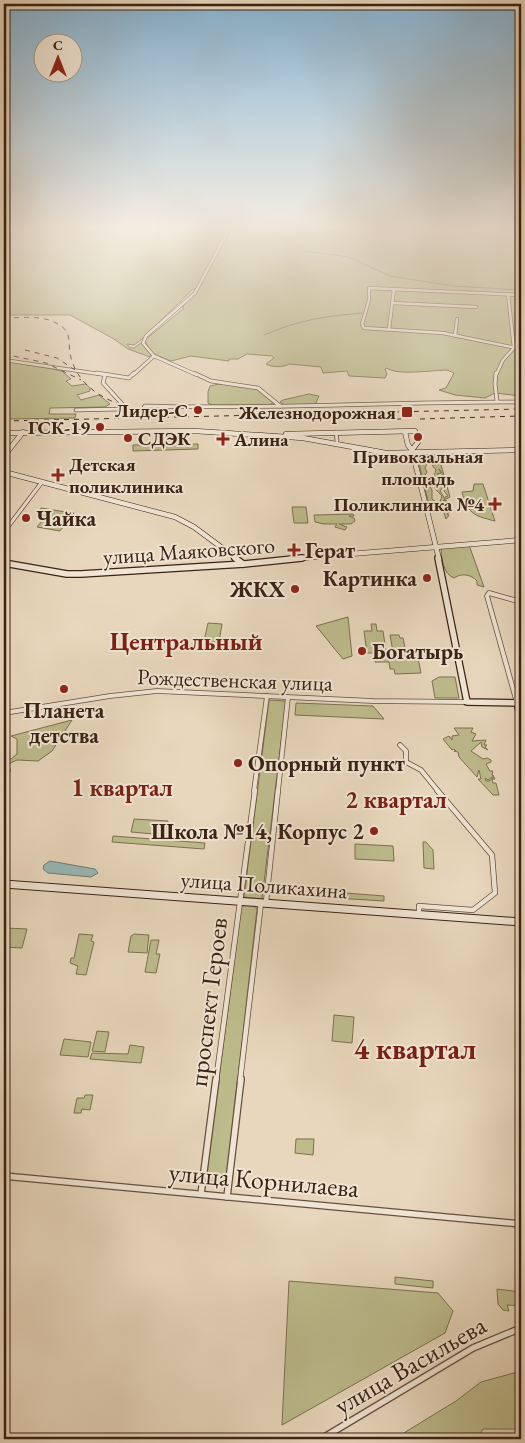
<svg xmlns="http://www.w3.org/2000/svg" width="525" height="1443" viewBox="0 0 525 1443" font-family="'EB Garamond',serif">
	<rect width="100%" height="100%" fill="#e8d7bd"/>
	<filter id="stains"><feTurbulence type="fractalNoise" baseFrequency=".004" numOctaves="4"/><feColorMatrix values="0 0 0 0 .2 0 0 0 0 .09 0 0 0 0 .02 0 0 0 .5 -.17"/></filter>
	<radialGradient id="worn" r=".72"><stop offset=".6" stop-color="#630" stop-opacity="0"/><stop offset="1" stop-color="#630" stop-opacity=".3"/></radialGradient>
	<g fill="#bdbc8d" stroke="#7c6f50">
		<path d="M4,227H521V396L495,393L485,398L455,395L439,390L446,388L454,373L447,370C434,370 396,376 387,368L385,369L387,374L385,378L349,376L347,371L323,373L321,367L289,364C283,368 271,367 266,364L274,358L272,356L247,354L238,359H229V361L191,356L171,361L154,354L149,348L145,340L183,309V306L198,289H193L142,339L134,345L127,344L130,348H134L141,343L151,355L150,357L128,349L114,339L70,315H4Z"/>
		<path d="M4,361L53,369L62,371L71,379L66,381L72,386L86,384L90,388V391L77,395L81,400L99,395L110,404L105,407L50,408L49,414H76L75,418L4,419Z"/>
		<path d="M219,384C238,384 262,385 273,403L269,405H212L208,403V392L210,386Z"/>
		<path d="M309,394L319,396L315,405H285L280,402L283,400Z"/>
		<path d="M198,444V449L133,451V445Z"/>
		<path d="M417,456L427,463L425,468L427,472L424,477L432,490V499L437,503L429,505Z"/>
		<path d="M439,464L441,465L450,497L446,499L445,497L448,496L444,491L446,487L443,483L442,473L439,469L441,473L437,474L440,476L438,483L443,487L440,491L445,499L443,501L446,500L447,502L444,506L450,509V512L447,514L449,515L446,519L442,508L443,504L440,502L442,496C432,486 431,484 436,470L432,465Z"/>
		<path d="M474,484H483L495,521C474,516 467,513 462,492L473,491Z"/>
		<path d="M292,507H306L308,523H294Z"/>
		<path d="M41,508L72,513H74L60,531L37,527L46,516L37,514Z"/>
		<path d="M353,514L354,516H349L354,518L355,521L351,524H339L347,527L345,530L335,527L337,524H324L315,522L314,515Z"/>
		<path d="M469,545L484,587L477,585V581C471,574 461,573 454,578C443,574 442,559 441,550L443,548Z"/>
		<path d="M348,617L352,656L343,659L316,626Z"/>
		<path d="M208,623L222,624L219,642L204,641Z"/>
		<path d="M371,624H376L377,631H383L387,658L394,657L390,635H399L400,638H403L406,653H417L421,673L395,674L394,669H390L389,662H375L374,653H367L364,631H372Z"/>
		<path d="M439,677H455L459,698H435L432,681Z"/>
		<path d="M269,700L286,701L262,899L244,897Z"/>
		<path d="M296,703L373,706L384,719L295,715Z"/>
		<path d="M72,720L52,751L38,761L17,760L4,766V758L11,759L17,754V739L11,736Z"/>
		<path d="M454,728H473L471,732L476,734L472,741L486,740L484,745H487L485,747L488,750L482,747L481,742L471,751L483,759L487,758L491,760V762L486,764L490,771H493L492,775L494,776L488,780L485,778L486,781H489L494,777L495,779H492L493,783H496L499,795H493L478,779H481L479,770L477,777L459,757L458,752L454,751H456L454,749L452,750L443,739L449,736L452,740V736L459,735Z"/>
		<path d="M134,819L168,821L165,835L131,832Z"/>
		<path d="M113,836L205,843L204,849L112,842Z"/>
		<path d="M423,842H426L433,850L434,869L424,868Z"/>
		<path d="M355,844L393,846L394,861L355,859Z"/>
		<path d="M320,891L384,896V901L319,897Z"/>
		<path d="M246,904L255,906L257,909L226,1182L206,1180L241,908Z"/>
		<path d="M6,928L27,929L22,948L4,947Z"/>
		<path d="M79,934L93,935L91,941L94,942L86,975L76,974L78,966L70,963L71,958H74Z"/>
		<path d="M134,934L149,935L147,953L128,952L131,936Z"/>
		<path d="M151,940H159L156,954H160L156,973L145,972Z"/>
		<path d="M334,1015L354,1017L352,1043L332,1041Z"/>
		<path d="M97,1031L109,1032L105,1052L92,1051Z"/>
		<path d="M64,1039L91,1042L88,1057L60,1055Z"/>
		<path d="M130,1045L144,1047L141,1063L90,1059L92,1053L128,1054Z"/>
		<path d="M85,1095H93L90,1110L82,1109L81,1113H74L77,1098H84Z"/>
		<path d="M296,1139H314L313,1155L295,1153Z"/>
		<path d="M395,1277L433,1281V1288L395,1284Z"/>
		<path d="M289,1281L438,1293L453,1311L445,1333L282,1425Z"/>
		<path d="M497,1289L521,1292V1306L507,1305L509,1311L503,1310L498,1304Z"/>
		<path d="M521,1371V1429H483L478,1439H394L456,1401L481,1382Z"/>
	</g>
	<path fill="#98b8b8" stroke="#727c76" d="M50,861L95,869L98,873L91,877L48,873L43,869L44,865Z"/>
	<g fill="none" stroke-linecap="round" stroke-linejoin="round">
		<g stroke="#727c76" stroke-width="1">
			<path d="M304,251L349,257L390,276L454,286L521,290"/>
			<path d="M264,335C298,320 326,316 363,313"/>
		</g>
		<defs>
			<g id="street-far4">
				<path d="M521,295L369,288V300L362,324L364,328L443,333L521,349"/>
				<path d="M392,303L476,307"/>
				<path d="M389,329L394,289"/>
				<path d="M455,336L457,319"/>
				<path d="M4,360L106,375"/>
				<path d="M133,375L154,356"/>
				<path d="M197,375L154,356L143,343L146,336L195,293L230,227"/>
				<path d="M496,375L503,360L514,348L508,294"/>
			</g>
			<g id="street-far3">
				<path d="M97,373L129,378L134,373"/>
				<path d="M194,373L211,381L258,388L280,406"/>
				<path d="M496,373L495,384L497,401"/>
				<path d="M76,410L120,409L124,406L103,383L105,375"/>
				<path d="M142,411L145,406C270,410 396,401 521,402"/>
				<path d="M336,432L337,441"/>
				<path d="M4,532L42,482"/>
			</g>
			<g id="street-far2">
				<path d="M517,703L487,596L489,593L521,602"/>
				<path d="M4,713L110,696L157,691L373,701L467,702"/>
				<path d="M400,745L406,751V762L421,770L438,791"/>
				<path d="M4,769L7,768L8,770L4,785"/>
				<path d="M254,791L267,696"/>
				<path d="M278,791L288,697"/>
			</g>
			<g id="street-far1">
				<path d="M266,902L278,790"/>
				<path d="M419,913V906L473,910L495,893L492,855L437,790"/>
				<path d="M216,1081L255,790"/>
				<path d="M240,1081L261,903"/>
			</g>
			<g id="street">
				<path d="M4,1176L521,1224"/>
				<path d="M201,1194L216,1079"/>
				<path d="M227,1197L241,1079"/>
				<path d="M321,1439L473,1348L521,1328"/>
			</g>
			<g id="secondary-far2">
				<path d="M405,432L408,445L412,450L439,559"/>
				<path d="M4,433L195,431L303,438L386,453L521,450"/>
				<path d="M286,434L415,431L418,442L412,450"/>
				<path d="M4,456L23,432"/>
				<path d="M4,472L175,517L194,527L237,559"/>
				<path d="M289,559L521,540"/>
			</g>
			<g id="secondary-far1">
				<path d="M235,558L243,564"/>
				<path d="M438,558L467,702L521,703"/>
				<path d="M4,563L67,574H81L244,564L302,558"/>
				<path d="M517,703L521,719"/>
			</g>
			<path id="secondary" d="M4,884L521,922"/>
		</defs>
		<use href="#street-far4" stroke="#664f3e" stroke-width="4"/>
		<use href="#street-far3" stroke="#664f3e" stroke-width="4.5"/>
		<use href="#street-far2" stroke="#664f3e" stroke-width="5.5"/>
		<use href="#street-far1" stroke="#664f3e" stroke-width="6"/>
		<use href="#street" stroke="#664f3e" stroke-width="8"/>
		<use href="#secondary-far2" stroke="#3a2213" stroke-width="5.5"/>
		<use href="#secondary-far1" stroke="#3a2213" stroke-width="8"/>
		<use href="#secondary" stroke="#3a2213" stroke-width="9"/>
		<use href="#street-far4" stroke="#f0e5d4" stroke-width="2.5"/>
		<use href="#street-far3" stroke="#f0e5d4" stroke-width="3"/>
		<use href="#street-far2" stroke="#f0e5d4" stroke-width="4"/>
		<use href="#street-far1" stroke="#f0e5d4" stroke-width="4.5"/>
		<use href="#street" stroke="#f0e5d4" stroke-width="5.5"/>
		<use href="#secondary-far2" stroke="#f0e5d4" stroke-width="4.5"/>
		<use href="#secondary-far1" stroke="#f0e5d4" stroke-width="5.5"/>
		<use href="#secondary" stroke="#f0e5d4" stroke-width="7"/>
		<g stroke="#3a2213" stroke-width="1" stroke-dasharray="5 5" stroke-linecap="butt">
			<path d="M4,318C22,318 45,314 61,326C73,334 67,346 71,358C81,395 123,409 157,413"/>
			<path d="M25,350L57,358L75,370"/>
			<path d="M4,354L46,363L81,380"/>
			<path d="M366,419H402"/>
			<path d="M420,419L520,416"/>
			<path d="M4,421L521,409"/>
		</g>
	</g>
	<linearGradient id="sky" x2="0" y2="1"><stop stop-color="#88b6d5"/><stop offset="0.53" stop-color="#f5ede1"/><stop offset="1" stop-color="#f5ede1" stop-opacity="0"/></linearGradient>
	<rect width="525" height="429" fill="url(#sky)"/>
	<g fill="#8f2418" stroke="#f0e5d4" stroke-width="2">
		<circle cx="198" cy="410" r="5"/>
		<rect x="401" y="406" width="12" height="12" rx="2.5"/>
		<circle cx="100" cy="427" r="5"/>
		<circle cx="418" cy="437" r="5"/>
		<circle cx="128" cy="438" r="5"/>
		<path d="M220.5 431.5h5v5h5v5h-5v5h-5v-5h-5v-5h5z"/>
		<path d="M55.5 467.5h5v5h5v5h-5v5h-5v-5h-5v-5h5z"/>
		<path d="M492.5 496.5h5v5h5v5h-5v5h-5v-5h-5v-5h5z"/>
		<circle cx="26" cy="518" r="5"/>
		<path d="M291.5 542.5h5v5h5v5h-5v5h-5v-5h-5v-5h5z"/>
		<circle cx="427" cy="578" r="5"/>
		<circle cx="295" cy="589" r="5"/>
		<circle cx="362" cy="651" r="5"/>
		<circle cx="64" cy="689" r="5"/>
		<circle cx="238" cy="763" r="5"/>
		<circle cx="374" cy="831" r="5"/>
	</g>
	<g text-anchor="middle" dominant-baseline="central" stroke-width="4" stroke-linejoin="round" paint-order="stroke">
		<g font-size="19" font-weight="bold" fill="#3a2213" stroke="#f0e5d4" text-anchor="end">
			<text x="188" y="410">Лидер-С</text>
			<text x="396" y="412">Железнодорожная</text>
			<text x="90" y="427">ГСК-19</text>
			<text x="138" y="438" text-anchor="start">СДЭК</text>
			<text x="234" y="439" text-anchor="start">Алина</text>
			<text x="418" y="456" text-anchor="middle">Привокзальная<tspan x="418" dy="22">площадь</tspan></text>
			<text x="69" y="464" text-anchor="start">Детская<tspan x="69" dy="22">поликлиника</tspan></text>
			<text x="484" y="504">Поликлиника №4</text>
		</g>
		<g font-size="22" font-weight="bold" fill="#3a2213" stroke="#f0e5d4" text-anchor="start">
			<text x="36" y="518">Чайка</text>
			<text x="305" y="550">Герат</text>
			<text x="417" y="578" text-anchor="end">Картинка</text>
			<text x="285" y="589" text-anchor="end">ЖКХ</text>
			<text x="372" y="651">Богатырь</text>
			<text x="64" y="710" text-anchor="middle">Планета<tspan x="64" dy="25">детства</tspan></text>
			<text x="248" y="763">Опорный пункт</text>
			<text x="364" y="831" text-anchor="end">Школа №14, Корпус 2</text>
		</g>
		<g font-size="22" fill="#3a2213" stroke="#f0e5d4">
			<text transform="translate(189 551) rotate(-4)">улица Маяковского</text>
			<text transform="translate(235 680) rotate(2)">Рождественская улица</text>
			<text transform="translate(264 885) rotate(4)">улица Поликахина</text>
		</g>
		<g font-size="24" font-weight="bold" fill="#7a1f14" stroke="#f0e5d4">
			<text x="122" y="787">1 квартал</text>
			<text x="396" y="799">2 квартал</text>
		</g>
		<g font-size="25" font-weight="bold" fill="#7a1f14" stroke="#f0e5d4">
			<text x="186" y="641">Центральный</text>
		</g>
		<g font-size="26" fill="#3a2213" stroke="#f0e5d4">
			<text transform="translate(208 1002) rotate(-83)">проспект Героев</text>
			<text transform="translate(264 1180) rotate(5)">улица Корнилаева</text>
			<text transform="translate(410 1365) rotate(-30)">улица Васильева</text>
		</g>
		<g font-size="29" font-weight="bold" fill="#7a1f14" stroke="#f0e5d4">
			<text x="415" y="1049">4 квартал</text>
		</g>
	</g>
	<rect width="525" height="1443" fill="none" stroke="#e8d7bd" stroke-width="20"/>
	<rect x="5" y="5" width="515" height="1433" fill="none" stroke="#3a2213" stroke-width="2.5"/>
	<rect x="10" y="10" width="505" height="1423" fill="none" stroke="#3a2213"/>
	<g transform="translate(58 58)"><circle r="24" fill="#f0e5d4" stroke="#a79787"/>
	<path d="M0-4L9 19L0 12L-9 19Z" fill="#8f2418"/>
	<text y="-8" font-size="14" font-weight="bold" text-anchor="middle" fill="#3a2213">С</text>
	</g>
	<rect width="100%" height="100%" filter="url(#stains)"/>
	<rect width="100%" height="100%" fill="url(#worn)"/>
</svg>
